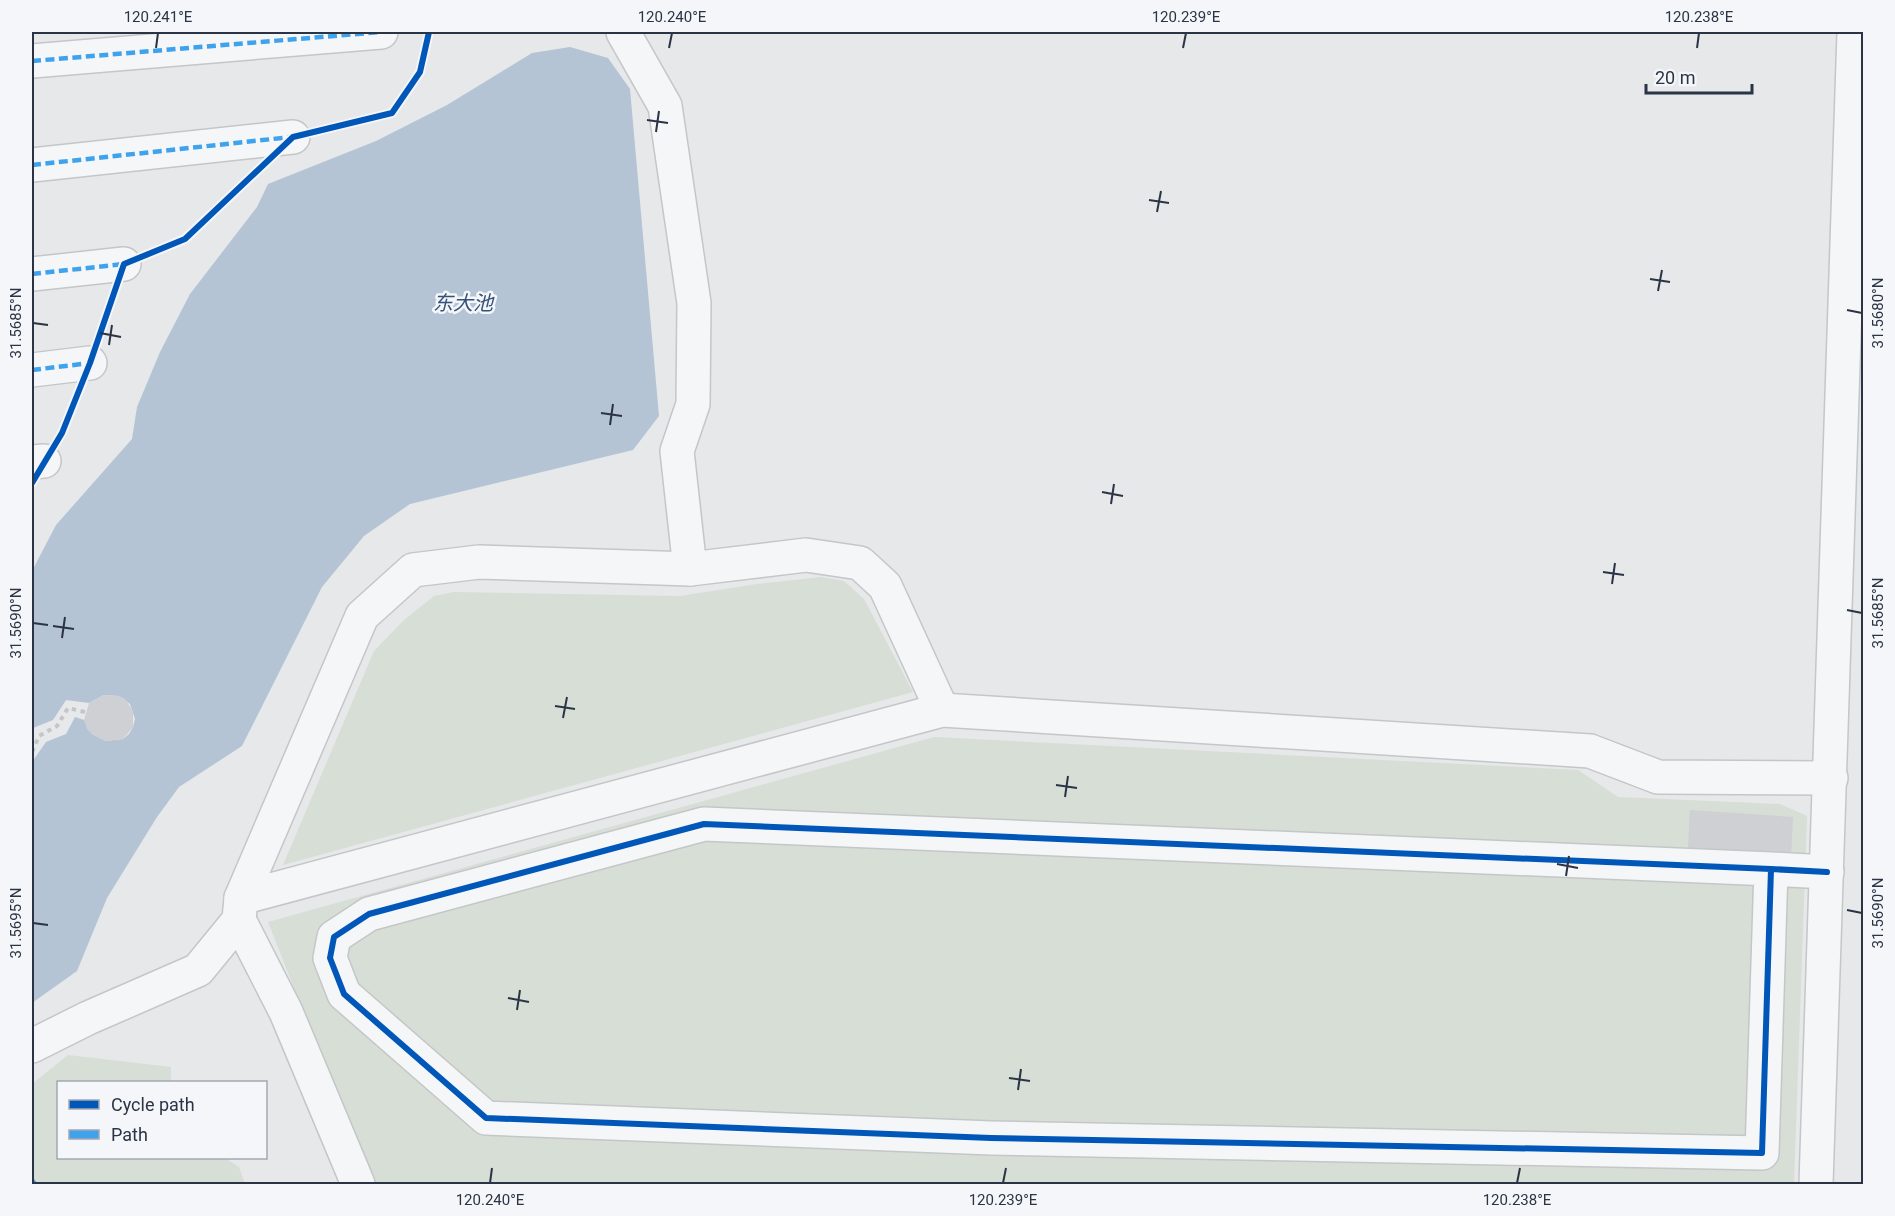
<svg xmlns="http://www.w3.org/2000/svg" width="1895" height="1216" viewBox="0 0 1895 1216" font-family="Roboto,'Noto Sans SC',sans-serif">
	<rect width="100%" height="100%" fill="#e6e8ea"/>
	<g fill="#d6ded6">
		<path d="M821,577L844,581L864,599L913,692L283,865L374,651L404,620L434,596L454,592L680,596L757,584Z"/>
		<path d="M934,737L1578,770L1618,797L1780,804L1807,816L1794,1184H371L268,922Z"/>
		<path d="M68,1055L171,1067V1082H58V1158H225L239,1167L245,1184H32V1084Z"/>
	</g>
	<path fill="#b4c4d5" d="M570,47L608,58L630,89L659,416L633,450L410,504L364,536L322,587L242,746L179,787L157,817L107,898L77,971L32,1003V571L56,525L132,439L137,407L160,352L190,294L257,207L268,184L376,141L447,105L532,53Z"/>
	<path fill="#e6e8ea" d="M104,695L119,696L130,704L135,719L133,727L129,734L123,739L106,741L92,734L84,720L75,717L66,734L46,742L32,762L33,728L53,720L66,700L89,703Z"/>
	<g fill="#ced0d3">
		<path d="M104,695L119,696L125,699L133,711V727L123,739L106,741L92,734L87,729L84,720L89,703Z"/>
		<path d="M1690,810L1793,817L1791,855L1688,848Z"/>
	</g>
	<g fill="none" stroke-linecap="round" stroke-linejoin="round">
		<defs>
			<g id="street">
				<path d="M623,32L665,106L694,303L693,404L677,451L690,569"/>
				<path d="M32,61L381,32"/>
				<path d="M32,165L293,137"/>
				<path d="M32,274L124,264"/>
				<path d="M32,370L90,363"/>
				<path d="M32,462L44,461"/>
				<path d="M1771,869L1762,1153L991,1138L486,1118L344,994L330,958L334,937L369,914L704,824L1771,869L1827,872"/>
				<path d="M241,898L362,616L413,570L479,562L690,569L806,555L860,563L885,586L942,710"/>
				<path d="M239,920L286,1012L358,1184"/>
				<path d="M32,1046L88,1018L198,970L239,920L241,898L942,710L1590,751L1658,777L1831,778"/>
				<path d="M1816,1184L1854,32"/>
			</g>
		</defs>
		<use href="#street" stroke="#c4c6c8" stroke-width="36"/>
		<path stroke="#c5c6ca" stroke-width="4" stroke-dasharray="4.5 4.5" stroke-linecap="butt" d="M32,752L39,736L57,726L68,708L85,712"/>
		<use href="#street" stroke="#f5f6f7" stroke-width="33"/>
		<g stroke="#3ea3ec" stroke-width="4.5" stroke-dasharray="9 4.5" stroke-linecap="butt">
			<path d="M32,61L381,32"/>
			<path d="M32,165L291,137"/>
			<path d="M32,274L124,264"/>
			<path d="M32,370L90,363"/>
			<path d="M32,1180L35,1184"/>
		</g>
		<defs>
			<g id="cycleway">
				<path d="M32,483L62,433L90,363L124,264L185,239L293,137L392,113L420,72L429,32"/>
				<path d="M1771,869L1762,1153L991,1138L486,1118L344,994L330,958L334,937L369,914L704,824L1771,869L1827,872"/>
			</g>
		</defs>
		<use href="#cycleway" stroke="#f4f6f9" stroke-width="10"/>
		<use href="#cycleway" stroke="#0057b8" stroke-width="6"/>
	</g>
	<path fill="none" stroke="#2b3445" stroke-width="2" d="M156,48L158,33M669,48L672,33M1183,48L1186,33M1697,48L1699,33M647,120L668,123M656,132L659,111M1149,200L1169,203M1157,212L1161,191M1650,279L1670,282M1658,291L1662,270M1847,310L1862,313M33,323L48,325M100,333L121,337M109,345L112,325M601,413L622,416M610,425L613,404M1102,492L1123,496M1111,504L1114,484M1603,572L1624,575M1612,584L1615,563M1847,610L1862,613M33,623L48,625M53,626L74,629M62,638L65,617M555,706L575,709M563,718L567,697M1056,785L1077,788M1065,797L1068,776M1557,864L1578,868M1566,876L1569,856M1847,910L1862,913M33,923L48,925M508,998L529,1002M517,1010L520,990M1009,1078L1030,1081M1018,1090L1021,1069M490,1183L492,1168M1003,1183L1006,1168M1517,1183L1520,1168"/>
	<g text-anchor="middle" dominant-baseline="central" stroke-width="5" stroke-linejoin="round" paint-order="stroke">
		<g font-size="20" font-style="italic" fill="#34527a" stroke="#f4f6f9">
			<text x="463" y="303">东大池</text>
		</g>
	</g>
	<rect width="1895" height="1216" fill="none" stroke="#f4f6f9" stroke-width="66"/>
	<rect x="57" y="1081" width="210" height="78" fill="#f4f6f9" stroke="#a4a8b1" stroke-width="1.5"/>
	<rect x="69" y="1100" width="30" height="9" fill="#0057b8" stroke="#a4a8b1" stroke-width="1.5"/>
	<text x="111" y="1111" font-size="18" fill="#2b3445">Cycle path</text>
	<rect x="69" y="1130" width="30" height="9" fill="#3ea3ec" stroke="#a4a8b1" stroke-width="1.5"/>
	<text x="111" y="1141" font-size="18" fill="#2b3445">Path</text>
	<path d="M1646 84v9h106v-9" fill="none" stroke="#2b3445" stroke-width="3"/>
	<text x="1655" y="84" font-size="18" fill="#2b3445" stroke="#f4f6f9" stroke-width="4.5" paint-order="stroke">20 m</text>
	<rect x="33" y="33" width="1829" height="1150" fill="none" stroke="#2b3445" stroke-width="2"/>
	<g font-size="15" text-anchor="middle" fill="#2b3445">
		<text x="158" y="22">120.241°E</text>
		<text x="672" y="22">120.240°E</text>
		<text x="1186" y="22">120.239°E</text>
		<text x="1699" y="22">120.238°E</text>
		<text transform="translate(1878 313) rotate(-90)" y="5">31.5680°N</text>
		<text transform="translate(16 323) rotate(-90)" y="5">31.5685°N</text>
		<text transform="translate(1878 613) rotate(-90)" y="5">31.5685°N</text>
		<text transform="translate(16 623) rotate(-90)" y="5">31.5690°N</text>
		<text transform="translate(1878 913) rotate(-90)" y="5">31.5690°N</text>
		<text transform="translate(16 923) rotate(-90)" y="5">31.5695°N</text>
		<text x="490" y="1205">120.240°E</text>
		<text x="1003" y="1205">120.239°E</text>
		<text x="1517" y="1205">120.238°E</text>
	</g>
</svg>
